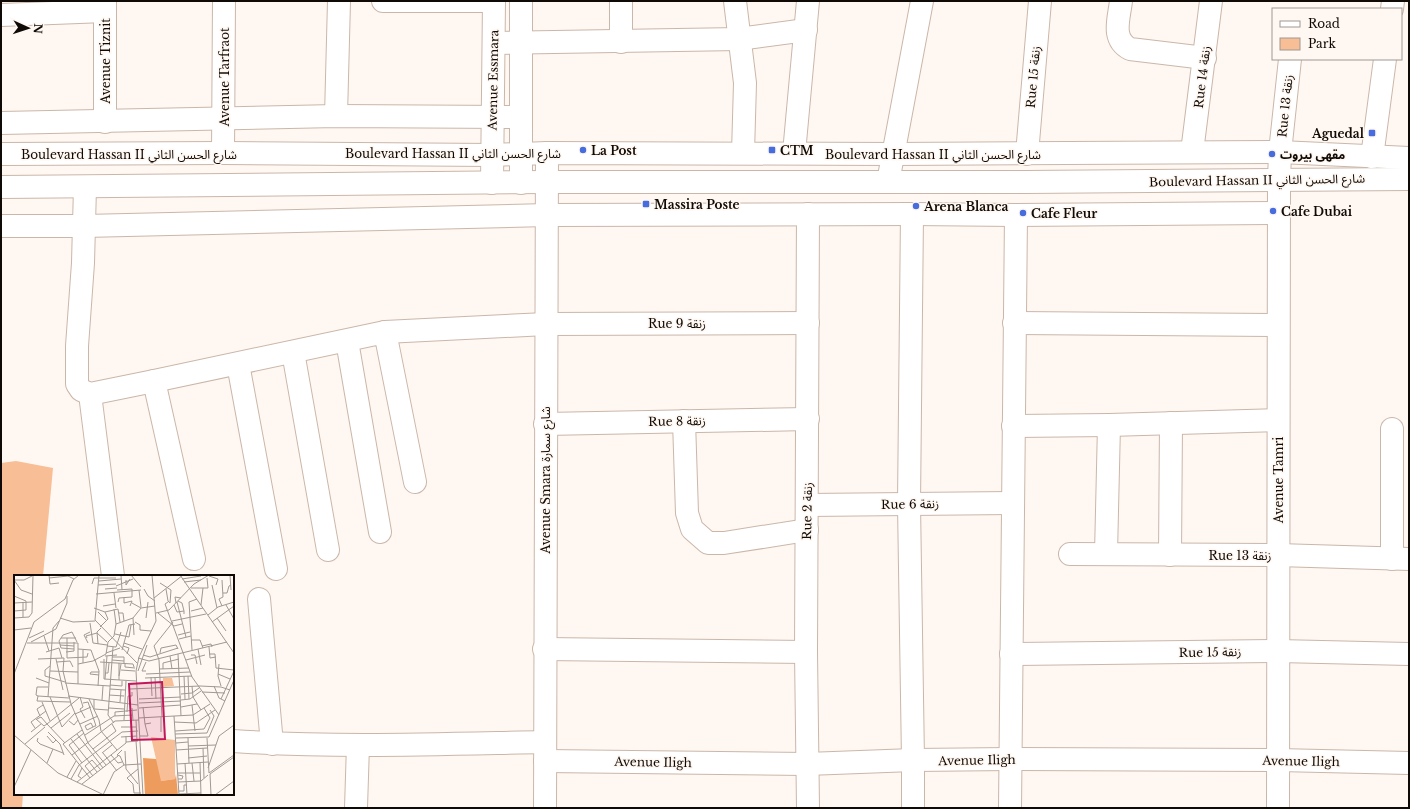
<svg xmlns="http://www.w3.org/2000/svg" width="1410" height="809" viewBox="0 0 1410 809" font-family="'Libre Baskerville','Noto Sans Arabic',serif">
	<rect width="100%" height="100%" fill="#fff7f1"/>
	<path fill="#f8be95" d="M16,461L53,468L43,576H15V794H23L22,808H1V463Z"/>
	<g fill="none" stroke-linecap="round" stroke-linejoin="round">
		<defs>
			<g id="minor">
				<path d="M105,1V122"/>
				<path d="M383,1H494"/>
				<path d="M735,1L745,83L743,153"/>
				<path d="M1121,1C1119,19 1111,39 1130,49L1205,58"/>
				<path d="M1392,9L1393,1"/>
				<path d="M1,15L105,11"/>
				<path d="M621,42V1"/>
				<path d="M494,43L739,39L806,30"/>
				<path d="M336,116L339,1"/>
				<path d="M1,123L336,116L521,117"/>
				<path d="M1192,152L1211,1"/>
				<path d="M223,153L224,1"/>
				<path d="M794,153L808,1"/>
				<path d="M1027,154L1040,1"/>
				<path d="M1372,157L1385,59"/>
				<path d="M888,182L922,1"/>
				<path d="M492,183L494,1"/>
				<path d="M521,183V1"/>
				<path d="M85,187L83,263L77,346V384L81,390L90,394L154,381L385,332L415,482"/>
				<path d="M808,214L806,652L808,808"/>
				<path d="M912,214L909,504L913,760V808"/>
				<path d="M1,226H84L547,215L912,214L1016,215L1279,213"/>
				<path d="M1014,323L1278,325"/>
				<path d="M385,332L546,324L808,323"/>
				<path d="M347,341L380,532"/>
				<path d="M293,352L328,550"/>
				<path d="M238,364L276,569"/>
				<path d="M154,381L194,559"/>
				<path d="M90,394L113,576"/>
				<path d="M684,421L687,513L692,529L708,543H724L807,530"/>
				<path d="M545,424L808,419"/>
				<path d="M1013,426L1109,425L1278,420"/>
				<path d="M1392,429V559"/>
				<path d="M807,505L1012,503"/>
				<path d="M1070,554L1278,555L1409,559"/>
				<path d="M1106,554L1109,425"/>
				<path d="M1170,555L1171,423"/>
				<path d="M259,599L272,744"/>
				<path d="M544,649L806,652"/>
				<path d="M1011,654L1278,651L1409,654"/>
				<path d="M233,741C337,748 441,744 545,742"/>
				<path d="M545,761L807,764L913,760L1010,759L1278,760L1409,763"/>
				<path d="M356,808L358,745"/>
				<path d="M545,808L547,153"/>
				<path d="M1010,808L1016,215"/>
				<path d="M1278,808L1279,181L1280,152L1290,59"/>
			</g>
			<g id="major">
				<path d="M1,154L223,153L492,155L547,153L894,154L1280,152L1409,158"/>
				<path d="M1,187L547,182H1026L1409,179"/>
			</g>
		</defs>
		<use href="#minor" stroke="#cab7aa" stroke-width="24"/>
		<use href="#major" stroke="#cab7aa" stroke-width="24"/>
		<use href="#minor" stroke="#fff" stroke-width="22"/>
		<use href="#major" stroke="#fff" stroke-width="22"/>
	</g>
	<g fill="#466cde" stroke="#fff7f1" stroke-width="1.5">
		<rect x="1368" y="129" width="8" height="8" rx="2"/>
		<circle cx="583" cy="150" r="4"/>
		<rect x="768" y="146" width="8" height="8" rx="2"/>
		<circle cx="1272" cy="154" r="4"/>
		<rect x="642" y="200" width="8" height="8" rx="2"/>
		<circle cx="916" cy="206" r="4"/>
		<circle cx="1273" cy="211" r="4"/>
		<circle cx="1023" cy="213" r="4"/>
	</g>
	<g text-anchor="middle" dominant-baseline="central" stroke-width="3" stroke-linejoin="round" paint-order="stroke">
		<g font-size="12" fill="#100a06" stroke="#fff7f1">
			<text transform="translate(105 61) rotate(-90)">Avenue Tiznit</text>
			<text transform="translate(224 77) rotate(-90)">Avenue Tarfraot</text>
			<text transform="translate(1033 77) rotate(-85)">Rue 15 زنقة</text>
			<text transform="translate(1202 77) rotate(-83)">Rue 14 زنقة</text>
			<text transform="translate(493 80) rotate(-89)">Avenue Essmara</text>
			<text transform="translate(1285 106) rotate(-84)">Rue 13 زنقة</text>
			<text x="453" y="153">Boulevard Hassan II شارع الحسن الثاني</text>
			<text x="129" y="154">Boulevard Hassan II شارع الحسن الثاني</text>
			<text x="933" y="154">Boulevard Hassan II شارع الحسن الثاني</text>
			<text transform="translate(1257 180) rotate(-1)">Boulevard Hassan II شارع الحسن الثاني</text>
			<text x="677" y="323">Rue 9 زنقة</text>
			<text transform="translate(677 421) rotate(-1)">Rue 8 زنقة</text>
			<text transform="translate(545 480) rotate(-90)">Avenue Smara شارع سمارة</text>
			<text transform="translate(1278 480) rotate(-90)">Avenue Tamri</text>
			<text transform="translate(910 504) rotate(-1)">Rue 6 زنقة</text>
			<text transform="translate(807 511) rotate(-89)">Rue 2 زنقة</text>
			<text x="1240" y="555">Rue 13 زنقة</text>
			<text transform="translate(1210 652) rotate(-1)">Rue 15 زنقة</text>
			<text transform="translate(977 760) rotate(-1)">Avenue Iligh</text>
			<text transform="translate(1301 761) rotate(1)">Avenue Iligh</text>
			<text transform="translate(653 762) rotate(1)">Avenue Iligh</text>
		</g>
		<g font-size="12" font-weight="bold" fill="#100a06" stroke="#fff7f1" text-anchor="start">
			<text x="1364" y="133" text-anchor="end">Aguedal</text>
			<text x="591" y="150">La Post</text>
			<text x="780" y="150">CTM</text>
			<text x="1280" y="154">مقهى بيروت</text>
			<text x="654" y="204">Massira Poste</text>
			<text x="924" y="206">Arena Blanca</text>
			<text x="1281" y="211">Cafe Dubai</text>
			<text x="1031" y="213">Cafe Fleur</text>
		</g>
	</g>
	<g transform="translate(14 575)">
		<rect width="220" height="220" fill="#fff7f1"/>
		<path d="M149,103H158L160,111L149,112ZM137,162L161,165V204L147,206L132,190L142,184Z" fill="#f8be95"/>
		<path d="M129,183L142,184L147,206L161,204L162,199L164,220H131Z" fill="#ee9c5e"/>
		<path fill="none" stroke="#9f9893" stroke-width="1" d="M35,0L36,9L45,8M85,0L81,45L123,88M107,0L108,15M117,0L127,12M166,0L220,78M216,0L217,15M195,1L204,4L202,10M35,3L54,1L60,4M168,4L187,1M0,5L7,15L18,19M0,5H10L18,1M112,5V10L116,4M208,5L209,22L205,24L208,31M85,6L107,4M170,7L187,5M146,8L157,15L156,28L154,26L152,14M78,9L80,3H102M84,10L102,9M198,10L203,33M102,11L119,4M177,13H194L193,3M91,14L103,13M130,14L134,21L141,26M103,15L118,14V22L105,23L104,27M125,15L127,32M100,18L102,33M209,18H213L215,11L217,10M82,19L127,15M0,21L12,26V35L0,36M110,22V28L118,26L116,31M140,23L169,0M164,26L168,28L170,36M9,27V42M154,27L151,29L178,102L205,140M163,27L172,62M0,28L18,27M118,28L127,33L141,31M162,28L161,22L167,23M160,30L163,37L170,36V39M187,30L189,13M212,30L220,44M89,31L101,29M80,33L91,37L104,34L106,47M100,34L102,49M177,36L189,33M84,37L93,46M105,38H109L110,46M142,38L155,35L180,9L195,0M144,38L160,51L168,49M194,40L204,32L220,27M0,43L15,42L18,38L19,0M46,43L59,47L81,46M132,43L134,27M203,43L212,56M158,46L192,39M121,47L126,50V55L137,56M198,47L220,31M76,48L79,68L93,70M86,52L94,44L91,37M0,55L17,53M101,59L115,62L117,50M120,60L119,43L127,33M164,60L176,57M30,61L35,76M15,63L30,56M47,63H62M53,63V83L73,82L74,78M73,63L72,61L83,58L93,67M165,64L177,61M177,65H186L189,73M17,67L42,54L53,28V21M13,68H64V109M74,68L70,60L76,57M110,68L128,74M84,69L83,57L87,53M46,70L60,71M93,71L102,72L107,57M109,71L115,73L113,79M188,71L197,69L198,72M99,72L94,140L100,148M195,72L196,83L202,82M60,74L47,73L45,66L49,60L58,57L63,67M64,74L77,75L81,86M184,74L187,90M69,75V88M108,75L115,50L121,49M178,75L175,27L183,24M32,77L45,73L48,83M52,77L60,76V67M92,78L106,73M146,78L147,73L162,70L164,74M164,79L167,141M195,79H201L202,93L220,95M129,80L136,82L164,73M177,80H181L183,89M91,81L103,80M156,81L158,94M98,82H110V89M124,83L135,86L213,67M24,84L50,83L49,96L57,129L74,168L92,190M42,84L49,115M90,84V104L122,106M81,85L85,96L84,111M98,85L110,86M172,85L191,80M43,87L56,86L59,92M86,87L119,89L120,92M64,89L79,86L92,79L94,67L100,61L102,49L119,43M111,89V92L121,93M205,89L204,101L207,111M36,91L31,95V101L51,107M145,94L175,93M149,94V88L165,84M107,95L121,96M36,96L64,97M124,96L133,70M132,96H128L132,87M92,98H94L95,88M0,99L20,47L51,24L59,5L65,0M132,99L176,97M204,99L216,104M85,100L76,99L77,97H85M105,101L107,89M170,101L171,124M174,101L175,124M137,102L138,121M141,102L142,124M22,103L35,108M131,103L178,101M91,104L93,81M105,105V88M51,108L96,111M96,110L108,111V106M178,111L179,122L187,135M200,111L205,123L211,126M96,114L111,115M116,114L186,111L207,112L216,115M188,117L211,118M167,119L178,118L185,113M95,120L110,121M24,121L22,120L23,112H34M54,121L124,130M34,122L39,53L45,46M36,122L48,152L61,138M66,122L69,132L66,134L71,143M55,123L24,121L23,126L56,127M75,124L85,145L87,156L103,175M80,124V134L94,135M125,124L167,122M207,124L220,96M88,125L89,111M167,125L176,124L187,116M28,127L36,146M106,127L107,115M69,128L74,127L82,151H81L73,155L71,151L77,148L79,152M125,128L167,126M178,130L181,156M129,132L131,149M167,132L183,129M95,133L110,134M118,133L119,146M125,133L167,130M113,137L114,121H118V117M61,139L77,132M26,141L23,134L29,130M101,141V137L123,135M160,141L165,220M147,142V157M148,142L145,85L140,71L159,47M124,143L179,140L196,129M22,144L30,151L33,149L27,142L23,144M110,145L112,106M122,145L123,166M55,146L60,150L64,145M160,147L182,148L201,135M66,149L84,141M107,152H122M21,153L17,147L32,136M37,153L56,138M161,156L190,154L196,143L190,133M17,157L27,149M34,157L46,169L50,180M63,159L89,193M161,159L193,158L200,141L196,135M0,160L44,198L90,220M71,160L100,141L119,140M33,161L39,168L42,165M126,161H134L131,149L137,148M107,162L123,161M24,163L23,166L26,169L49,178M162,163L195,162L220,105M174,163L175,188M193,163L195,198M57,164L83,197M122,166L126,220M112,167L124,166M51,168L33,149L65,123M162,168L174,167M11,169L31,152M49,169L76,203M49,169L68,155M174,171L202,170M189,173L190,203M79,174L102,156L98,149M108,175L103,180L106,181L110,190M162,175L193,173M111,176L112,194L124,209M88,178L98,170M89,178L103,196M58,180L101,146L125,145M97,180L104,188L108,187M174,183L193,181M186,187L187,220M33,188L39,174M68,188L55,170L70,158M171,188L173,220M178,188L180,206M163,189L194,187M194,193L205,161L220,150M124,194L113,203L119,209L120,218H127M163,198H186M195,198L220,180M196,199L220,182M196,199L197,220M164,200L169,201L168,204H164M79,201L71,191L78,185L87,195M53,202L62,186M67,203L64,201L68,193M57,204L65,190L108,157L124,156M63,207L112,168V161M164,207L187,206L194,200M68,209L104,181M0,212L17,175M165,216H170V210H173M165,219L187,218M89,220L100,197L110,190L127,189M129,220L122,96L125,82L142,46L138,0M201,220L220,206"/>
		<path fill="#c2185b" fill-opacity="0.15" stroke="#c2185b" stroke-width="2" d="M148,107L151,164L118,165L115,109Z"/>
		<rect width="220" height="220" fill="none" stroke="#100a06" stroke-width="2"/>
	</g>
	<rect width="1410" height="809" fill="none" stroke="#100a06" stroke-width="4"/>
	<rect x="1272" y="8" width="130" height="52" fill="#fff7f1" stroke="#9f9893"/>
	<rect x="1280" y="21" width="20" height="6" fill="#ffffff" stroke="#9f9893"/>
	<text x="1308" y="28" font-size="12" fill="#100a06">Road</text>
	<rect x="1280" y="38" width="20" height="12" fill="#f8be95" stroke="#9f9893"/>
	<text x="1308" y="48" font-size="12" fill="#100a06">Park</text>
	<g transform="translate(28 28) rotate(93)" stroke="#fff7f1" stroke-width="3" paint-order="stroke">
	<path d="M0-3L7 15L0 10L-7 15Z" fill="#100a06"/>
	<text y="-6" font-size="11" font-weight="bold" text-anchor="middle" fill="#100a06">N</text>
	</g>
</svg>
